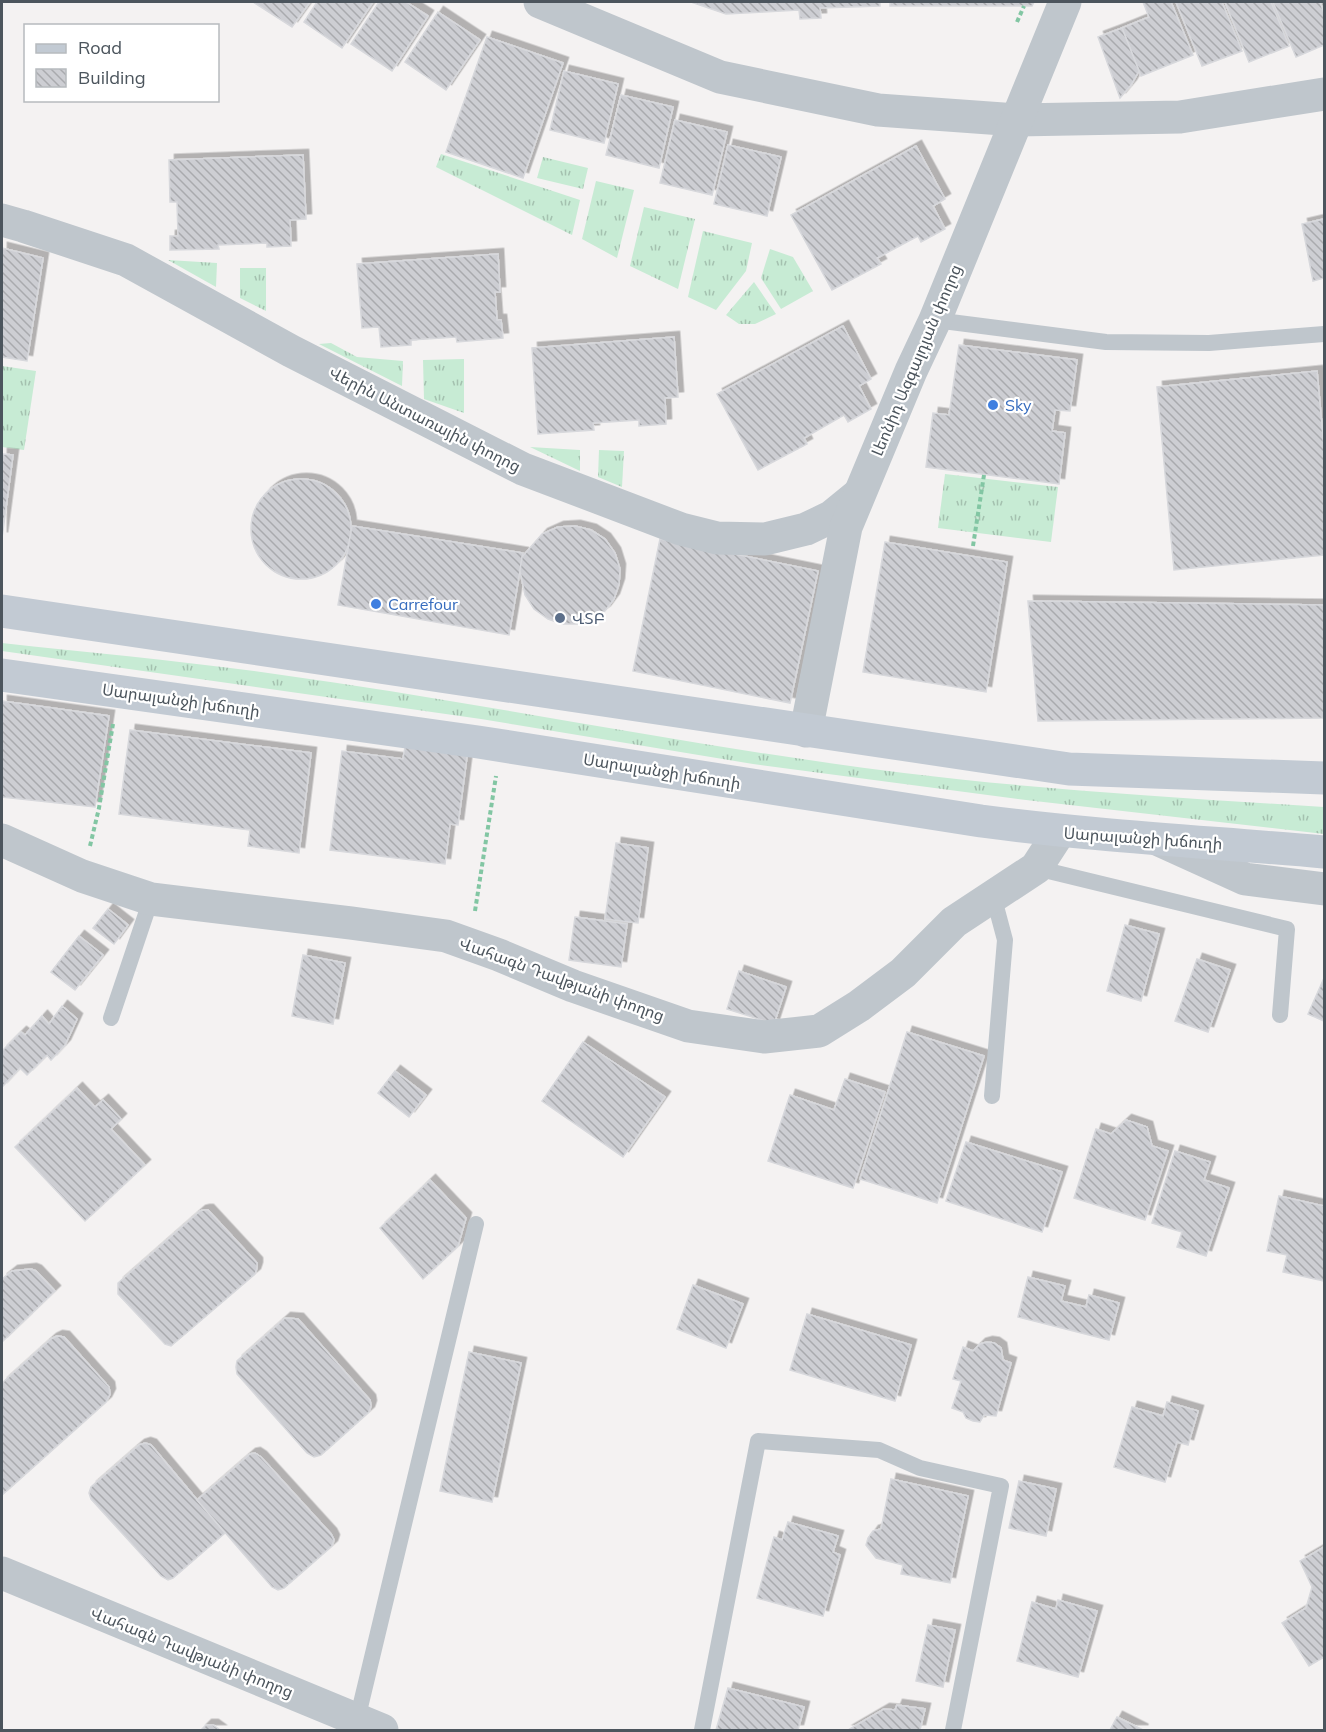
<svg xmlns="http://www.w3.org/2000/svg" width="1326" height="1732" viewBox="0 0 1326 1732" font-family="Mulish,'Noto Sans Armenian',sans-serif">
	<defs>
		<pattern id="grass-tufts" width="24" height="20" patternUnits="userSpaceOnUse" patternTransform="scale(1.5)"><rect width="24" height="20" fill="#c7ebd4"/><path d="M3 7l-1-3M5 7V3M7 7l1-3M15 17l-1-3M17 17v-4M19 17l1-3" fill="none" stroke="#a4c1af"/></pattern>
		<pattern id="building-back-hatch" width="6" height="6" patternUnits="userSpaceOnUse" patternTransform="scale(1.5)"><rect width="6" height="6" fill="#cdced3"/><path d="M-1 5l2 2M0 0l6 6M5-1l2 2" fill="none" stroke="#a9aaae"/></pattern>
		<filter id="shadow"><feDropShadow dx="5.5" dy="-5.5" stdDeviation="0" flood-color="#0004"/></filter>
	</defs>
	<rect width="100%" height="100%" fill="#f4f2f2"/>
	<g fill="url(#grass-tufts)">
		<path d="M441,154L580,200L572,235L436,167Z"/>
		<path d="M543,157L588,168L583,189L537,178Z"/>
		<path d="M596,181L634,190L617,258L582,239Z"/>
		<path d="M644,207L695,219L678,289L630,266Z"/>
		<path d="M703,231L752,243L746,271L716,310L688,297Z"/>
		<path d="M770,249L793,257L813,291L781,309L761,278Z"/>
		<path d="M168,260L217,263L216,287Z"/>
		<path d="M240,268H266V311L240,298Z"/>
		<path d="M754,282L776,314L755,324H739L726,315Z"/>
		<path d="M331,343L357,357L403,361L402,386L319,344Z"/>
		<path d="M464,359V413L424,399L423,360Z"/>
		<path d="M2,366L36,371L24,450L2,447Z"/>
		<path d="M530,447L580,450V471Z"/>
		<path d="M599,450L624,451L622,487L598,477Z"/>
		<path d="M945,474L1058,487L1051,542L938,528Z"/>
		<path d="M2,643C92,653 184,661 275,674C485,703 693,747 904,773C1043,790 1184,798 1324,807V834L1026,800L753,764L481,719L2,651Z"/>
	</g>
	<g fill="url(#building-back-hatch)" stroke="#d7d8dc" stroke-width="1.5" filter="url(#shadow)">
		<path d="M253,2H310L292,27Z"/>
		<path d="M317,2H373L342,48L304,22Z"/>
		<path d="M379,2H406L428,16L392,71L351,44Z"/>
		<path d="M691,2H880V6L820,8L821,18L800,19L799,10L726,14Z"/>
		<path d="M890,2H1034L1032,6H890Z"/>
		<path d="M1143,2H1171L1193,55L1141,76L1122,28L1149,17Z"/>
		<path d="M1176,2H1222L1242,51L1202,66Z"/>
		<path d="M1225,2H1271L1289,46L1249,62Z"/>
		<path d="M1273,2H1320L1324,13V45L1296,57Z"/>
		<path d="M438,12L480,40L446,90L405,62Z"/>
		<path d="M1122,28L1139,71L1131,85L1120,98L1098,37Z"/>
		<path d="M487,37L563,63L523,178L446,152Z"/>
		<path d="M564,71L618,84L604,143L550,130Z"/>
		<path d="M621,95L673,107L659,168L606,155Z"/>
		<path d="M675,120L727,132L712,195L660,183Z"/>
		<path d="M728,145L781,157L767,216L714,204Z"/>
		<path d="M916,146L945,199L933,206L945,229L921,242L918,236L877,258L881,264L832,290L791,215Z"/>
		<path d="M303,155L306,219L290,220L291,246L267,247V243L218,245L219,249L170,250V236H178L177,202H170L169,160Z"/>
		<path d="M1324,219V278L1313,281L1302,224Z"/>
		<path d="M2,248L43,258L27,361L2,357Z"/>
		<path d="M498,254L500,292H495L497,320H501L503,338L457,342L456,337L411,340V345L381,347L379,327L362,328L357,264Z"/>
		<path d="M843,326L871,379L859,386L871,409L848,422L844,415L804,438L807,444L758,470L717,394Z"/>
		<path d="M674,337L678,397L665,398L666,424L639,426V420L593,423L594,430L538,434L532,348Z"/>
		<path d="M959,345L1077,360L1070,411L1055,410L1052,431L1065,433L1059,484L926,467L933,413L949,415Z"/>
		<path d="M1317,371L1324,448V555L1174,570L1157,387Z"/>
		<path d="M2,454L13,455L2,538Z"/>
		<circle cx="301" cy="529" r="50"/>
		<path d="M352,526L523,553L509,635L338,605Z"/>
		<path d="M575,526L591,530L605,539L615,553L620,569L619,584L614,599L605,611L592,620L578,624H562L548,619L534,609L525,595L520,571L522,557L542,534L558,527Z"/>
		<path d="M660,539L818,571L790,703L633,671Z"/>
		<path d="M885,542L1007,562L986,692L863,672Z"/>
		<path d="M1028,601L1324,605V718L1038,721Z"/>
		<path d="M2,701L109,716L95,807L2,797Z"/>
		<path d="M130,730L311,753L299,853L248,846L250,830L119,814Z"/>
		<path d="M406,741L468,749L458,825L450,824L445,864L330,850L342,751L403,759Z"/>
		<path d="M616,843L648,848L638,923L605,919Z"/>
		<path d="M108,909L128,925L114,944L93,928Z"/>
		<path d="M575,917L627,924L621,967L569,960Z"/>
		<path d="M1125,925L1159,934L1141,1001L1107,991Z"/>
		<path d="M79,936L103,955L75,990L51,972Z"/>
		<path d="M303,955L345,963L333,1024L292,1016Z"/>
		<path d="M1197,959L1230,970L1208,1032L1175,1021Z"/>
		<path d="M739,971L786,987L774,1024L727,1009Z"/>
		<path d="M1324,978V1021L1308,1014Z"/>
		<path d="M62,1006L77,1019L65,1045L51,1060L47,1055L27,1075L20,1068L2,1087V1051L21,1032L25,1035L42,1016L49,1024Z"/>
		<path d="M907,1032L984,1056L937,1203L860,1179Z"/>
		<path d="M583,1042L665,1097L623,1157L542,1101Z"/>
		<path d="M395,1071L426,1095L409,1117L378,1093Z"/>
		<path d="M845,1079L885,1092L853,1188L768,1161L790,1095L834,1110Z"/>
		<path d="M77,1088L95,1107L103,1100L121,1119L111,1129L145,1165L85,1221L15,1147Z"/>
		<path d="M1126,1120L1147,1127L1152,1146L1168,1151L1145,1220L1074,1198L1096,1129L1111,1134Z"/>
		<path d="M966,1142L1062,1172L1042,1232L946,1201Z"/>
		<path d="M1175,1151L1210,1162L1204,1180L1229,1188L1206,1256L1177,1247L1182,1232L1152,1223Z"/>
		<path d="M430,1180L466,1218L458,1246L423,1279L380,1228Z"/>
		<path d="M1279,1196L1324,1206V1281L1283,1272L1287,1255L1267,1251Z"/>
		<path d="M204,1210H208L257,1263V1268L255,1274L171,1346L165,1344L118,1294V1283L200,1211Z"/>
		<path d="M31,1269L36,1271L55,1291L2,1342V1279L12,1271Z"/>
		<path d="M1028,1277L1065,1286L1061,1301L1086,1307L1089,1295L1119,1303L1109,1340L1018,1317Z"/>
		<path d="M693,1285L743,1304L726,1348L677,1329Z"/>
		<path d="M807,1314L911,1345L895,1401L790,1370Z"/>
		<path d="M285,1318L298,1319L370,1400L371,1406L369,1412L321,1455L314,1457L307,1453L237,1374L236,1367L237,1361Z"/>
		<path d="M57,1336L64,1337L109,1387L110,1394L106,1402L2,1495V1383L51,1339Z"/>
		<path d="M987,1342L994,1343L1001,1348L1003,1360L1011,1363L996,1416L984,1415L980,1422L973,1421L966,1418L963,1412L952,1408L961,1381L953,1379L963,1347L973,1351L980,1344Z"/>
		<path d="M469,1352L521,1363L492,1502L440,1491Z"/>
		<path d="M1167,1402L1198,1411L1188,1445L1177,1442L1165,1482L1114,1467L1132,1407L1163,1416Z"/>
		<path d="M145,1443L151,1445L225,1533L173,1578L168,1580L161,1576L91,1499L89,1493L91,1487L139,1445Z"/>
		<path d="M255,1453L261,1457L331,1534L334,1540L332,1546L284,1588L278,1590L272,1587L197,1500L250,1454Z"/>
		<path d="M891,1479L968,1496L950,1583L901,1574L903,1565L876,1558L866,1545L868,1538L873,1531L881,1529Z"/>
		<path d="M1019,1481L1056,1489L1046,1536L1009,1528Z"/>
		<path d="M788,1522L838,1536L833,1552L840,1555L823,1616L757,1598L774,1537L782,1540Z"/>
		<path d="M1324,1547V1657L1309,1666L1282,1623L1306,1608L1312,1587L1300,1561Z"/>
		<path d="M1058,1600L1097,1611L1078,1677L1017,1661L1032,1602L1056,1609Z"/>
		<path d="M928,1625L955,1630L943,1687L916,1681Z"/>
		<path d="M728,1688L804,1707L798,1730H716Z"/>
		<path d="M897,1705L925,1709L920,1730H848L884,1709L895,1710Z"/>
		<path d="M1117,1717L1143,1730H1110Z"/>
		<path d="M206,1725H213L220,1730H201Z"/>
	</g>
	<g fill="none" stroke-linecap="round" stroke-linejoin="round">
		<g stroke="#82c6a3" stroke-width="4" stroke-dasharray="4.5 3" stroke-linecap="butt">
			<path d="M1017,22L1024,6"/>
			<path d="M973,546L984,475"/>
			<path d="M90,846L99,808L113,724"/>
			<path d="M475,911L496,776"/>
		</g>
		<g stroke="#bfc6cc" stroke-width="16">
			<path d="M935,320L1106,342L1209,343L1324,334"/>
			<path d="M1036,868L1287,929L1280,1015"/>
			<path d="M111,1018L151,899"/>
			<path d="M992,1096L1005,940L993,895"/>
			<path d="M357,1720L476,1224"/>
			<path d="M702,1730L758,1441L879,1450L920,1468L1001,1486L953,1730"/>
		</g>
		<g stroke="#bfc6cc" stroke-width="33">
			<path d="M540,2L720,77L878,110L1017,120L1180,117L1324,94"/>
			<path d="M2,220L23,226L126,260L291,351L523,469L681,529L717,538L765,539L806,529L831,517L858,495"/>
			<path d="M2,840L82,876L151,899L351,923L446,936L499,955L573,986L688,1026L764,1037L819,1031L859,1006L903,973L954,922L1036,868L1060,831"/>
			<path d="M2,1573L382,1730"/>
		</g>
		<g stroke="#bfc6cc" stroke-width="33">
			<path d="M806,731L846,527L911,371L935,320L1065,2"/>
			<path d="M1159,840L1245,879L1324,889"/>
		</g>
		<g stroke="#c2cad3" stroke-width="33">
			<path d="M2,611L1069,769L1324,778"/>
			<path d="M2,675L478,742L981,821C1095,836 1210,842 1324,852"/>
		</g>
	</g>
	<g fill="#3f7fe0" stroke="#fff" stroke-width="2">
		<circle cx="993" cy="405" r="6"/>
		<circle cx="376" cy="604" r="6"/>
	</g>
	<circle fill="#5c6f8a" stroke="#fff" stroke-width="2" cx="560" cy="618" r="6"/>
	<g text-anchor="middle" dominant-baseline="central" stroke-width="4.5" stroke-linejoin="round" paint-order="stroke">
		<g font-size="16" fill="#4c555d" stroke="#fff">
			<text transform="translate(916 360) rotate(-67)">Լեոնիդ Ազգալդյան փողոց</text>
			<text transform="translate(425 419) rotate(27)">Վերին Անտառային փողոց</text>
			<text transform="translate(181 700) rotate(8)">Սարալանջի խճուղի</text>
			<text transform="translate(662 771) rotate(9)">Սարալանջի խճուղի</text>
			<text transform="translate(1143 838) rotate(4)">Սարալանջի խճուղի</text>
			<text transform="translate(562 979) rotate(20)">Վահագն Դավթյանի փողոց</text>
			<text transform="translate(192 1652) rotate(22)">Վահագն Դավթյանի փողոց</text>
		</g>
		<g font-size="16" fill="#366cbe" stroke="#fff" text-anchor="start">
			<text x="1005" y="405">Sky</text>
			<text x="388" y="604">Carrefour</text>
		</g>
		<g font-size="16" fill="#4e5e75" stroke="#fff" text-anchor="start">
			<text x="572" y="618">ՎՏԲ</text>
		</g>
	</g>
	<rect width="1326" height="1732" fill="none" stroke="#4c555d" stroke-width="6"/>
	<rect x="24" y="24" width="195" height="78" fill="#ffffff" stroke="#b7bbbe" stroke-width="1.5"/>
	<rect x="36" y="44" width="30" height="9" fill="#c2cad3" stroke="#b7bbbe" stroke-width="1.5"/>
	<text x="78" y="54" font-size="18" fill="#4c555d">Road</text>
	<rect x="36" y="69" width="30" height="18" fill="url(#building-back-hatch)" stroke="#b7bbbe" stroke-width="1.5"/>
	<text x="78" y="84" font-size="18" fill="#4c555d">Building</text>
</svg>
